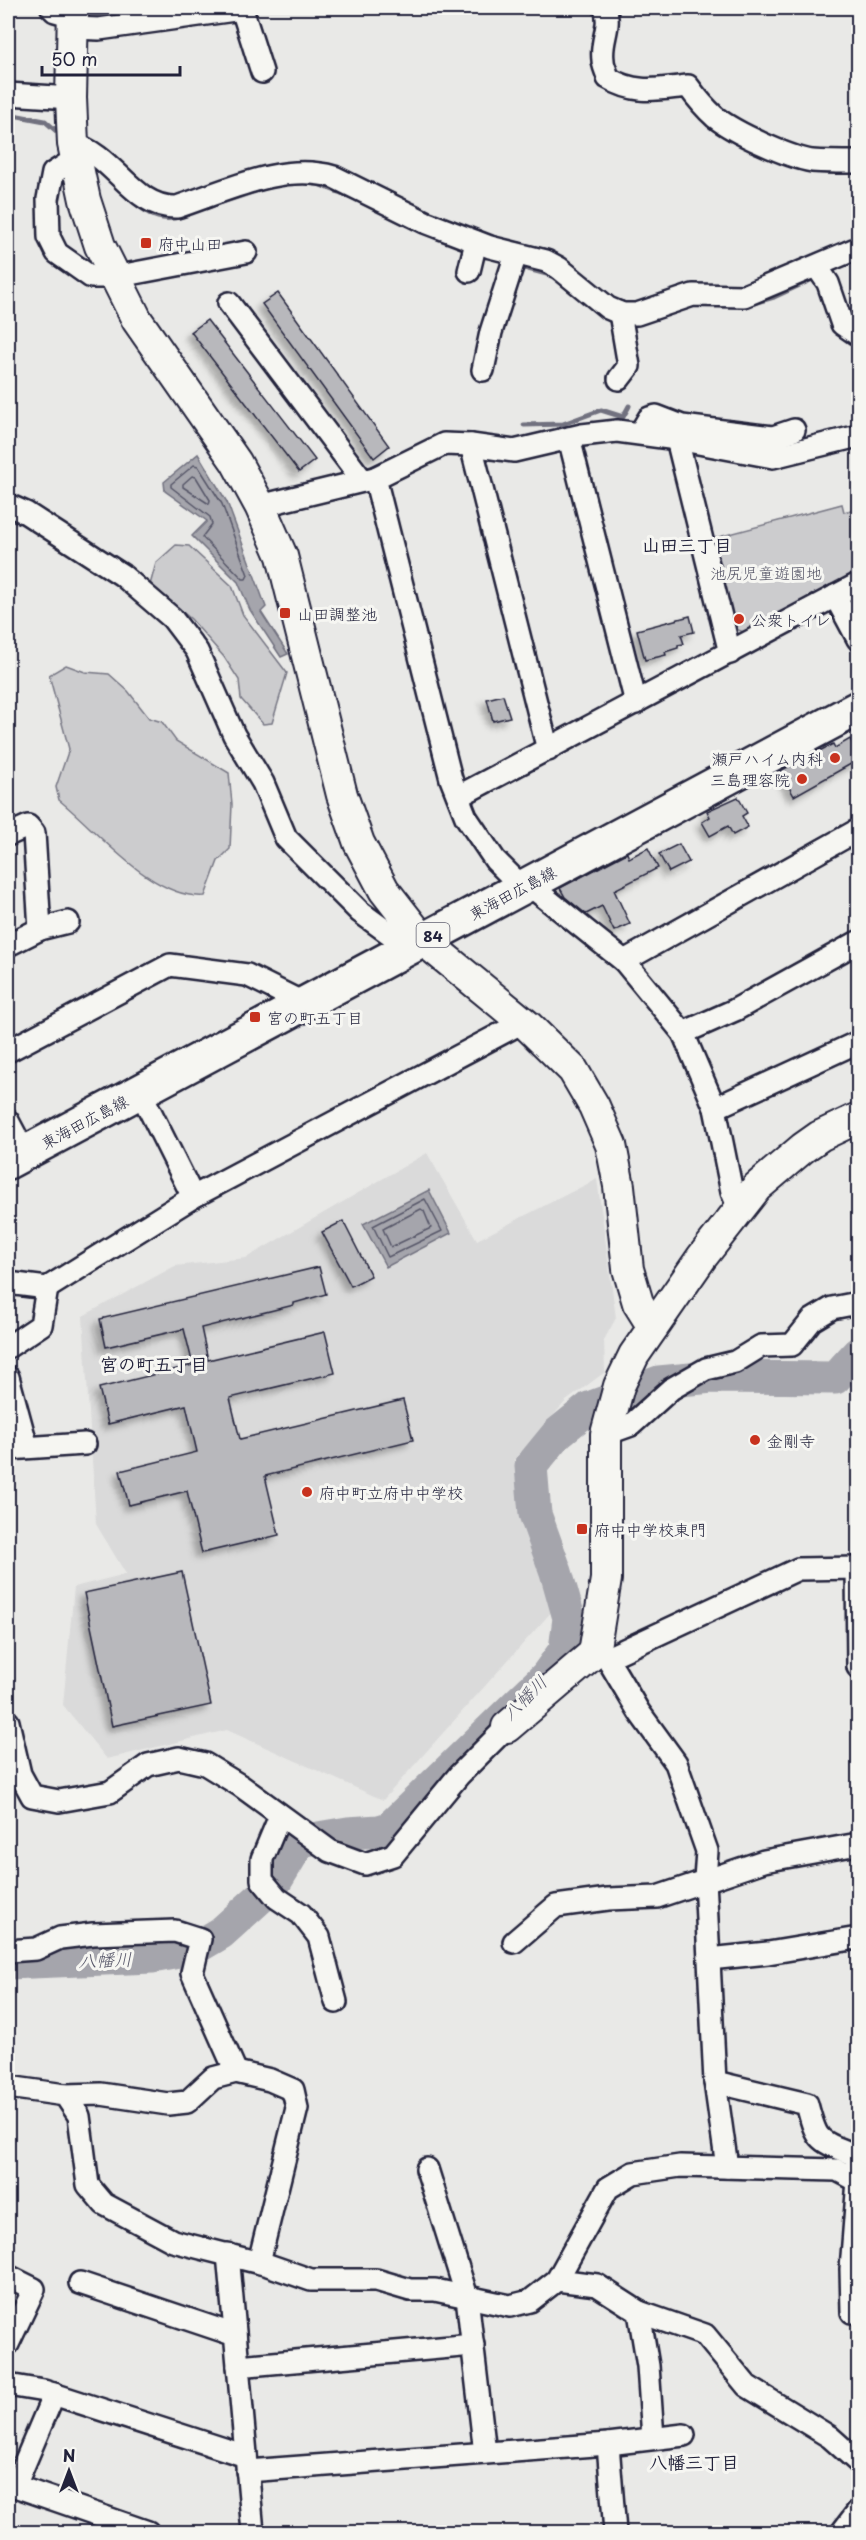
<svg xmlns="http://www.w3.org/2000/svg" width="866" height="2540" viewBox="0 0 866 2540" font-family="'Playpen Sans','Klee One',sans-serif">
	<defs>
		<filter id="shadow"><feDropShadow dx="-5.5" dy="5.5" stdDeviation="3" flood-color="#0004"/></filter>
	</defs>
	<rect width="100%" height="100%" fill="#e9e9e7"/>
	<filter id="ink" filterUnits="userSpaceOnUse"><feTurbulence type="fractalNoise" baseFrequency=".0167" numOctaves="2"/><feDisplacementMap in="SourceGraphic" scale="12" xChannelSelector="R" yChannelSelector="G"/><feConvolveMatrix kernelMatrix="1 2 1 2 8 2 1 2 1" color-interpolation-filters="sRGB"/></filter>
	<g filter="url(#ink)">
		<path fill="#dadada" d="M427,1153L477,1240L597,1179L616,1318L604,1340L605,1372L566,1401L514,1460L528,1534L554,1609L383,1800L227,1730L107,1759L63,1705L74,1587L126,1574L96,1524L83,1316L175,1266L246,1258Z"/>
		<g fill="#ccccce" stroke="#777784" stroke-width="1.5">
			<path d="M842,504L844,512L858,508V573L746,633L733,628L711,539Z"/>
			<path d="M176,545L189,546L232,586L243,615L287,673L272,723L263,724L241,699L239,680L224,657L191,619L150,585L156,563Z"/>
			<path d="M66,665L85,672L109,674L128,691L149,718L162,722L176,741L229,773L232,804L230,849L218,861L205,896C152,900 98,831 59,800L56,787L69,749L49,675Z"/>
		</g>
		<g fill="#a5a5ac" stroke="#71717f" stroke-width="1.5">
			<path d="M198,454L227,502L266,607L261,612L288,654L281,657L250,610L238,582L192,536L207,521L165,491L164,482Z"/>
			<path d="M429,1190L451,1233L386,1267L363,1224Z"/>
		</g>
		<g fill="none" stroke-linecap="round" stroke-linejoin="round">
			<g stroke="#565668" stroke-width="1.5">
				<path d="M194,465L198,466L222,504L248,575L246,579H243L202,537L212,524L210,517L171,487V484Z"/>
				<path d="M192,476L196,477L210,500L209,504L183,487V484Z"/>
				<path d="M425,1199L442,1231L388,1257L373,1226Z"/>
				<path d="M421,1209L424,1211L431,1228L391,1247L383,1229Z"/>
			</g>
			<g stroke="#71717f" stroke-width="5">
				<path d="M8,114L45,121L61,135"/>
				<path d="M306,183L318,184L351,197"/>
				<path d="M137,204C152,217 163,222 182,216"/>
				<path d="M205,208L265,188"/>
				<path d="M517,266L554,276"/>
				<path d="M750,304L774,297L819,276"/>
				<path d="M524,425L563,424L601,410L623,417L629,406"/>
			</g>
			<path stroke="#a5a5ac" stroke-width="33" d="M8,1963L152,1957L194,1949L221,1933L273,1886L300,1841L348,1833L379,1831L389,1828L546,1676L565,1650L569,1618L556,1572L535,1514L531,1466L558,1433L589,1408L659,1382L712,1377L835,1378L858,1353"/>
		</g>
		<g fill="#b8b8bc" stroke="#22223b" stroke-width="1.5" filter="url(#shadow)">
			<path d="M278,293L389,446L374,458L262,304Z"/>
			<path d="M207,320L315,460L299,472L191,332Z"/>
			<path d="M690,616L694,632L681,635L684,644L678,645V648L665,652L666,655L645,660L637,630Z"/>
			<path d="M503,695L510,717L493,721L487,699Z"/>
			<path d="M850,739L858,754V760L794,796L780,771L833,744L835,748Z"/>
			<path d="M738,797L747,813L742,816L748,827L733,835L728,826L710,836L702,822L710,817L707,811Z"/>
			<path d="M679,844L689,862L669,872L659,854Z"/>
			<path d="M648,848L658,868L614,890L630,924L614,931L602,906L586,914L565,897L560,888L627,853L629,858Z"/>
			<path d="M343,1221L371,1276L351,1286L322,1232Z"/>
			<path d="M319,1267L326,1294L294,1303V1305L201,1328L208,1360L325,1332L335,1373L230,1398L240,1439L403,1400L413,1440L265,1476L279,1535L202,1553L187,1491L129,1505L120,1471L197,1452L186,1405L108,1424L99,1388L193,1365L184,1329L106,1347L100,1319Z"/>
			<path d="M182,1572L211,1705L112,1726L84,1593Z"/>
		</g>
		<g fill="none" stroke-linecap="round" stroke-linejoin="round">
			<defs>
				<g id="street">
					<path d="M52,8L55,11L73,16"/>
					<path d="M605,8C612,27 600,40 603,60C603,66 607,72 608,78C636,95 658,89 688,86C696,97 705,108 715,117C735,133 788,157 812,161C827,162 843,162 858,162"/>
					<path d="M73,28L99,29L242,9L262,72"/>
					<path d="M8,94L71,98"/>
					<path d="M73,144C115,155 133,209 177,207C226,191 282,162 334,177L425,222L490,247L546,261L559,268L608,308L622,314H637L693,295L744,296L858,248"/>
					<path d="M77,164L64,166L53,173L48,199L49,237L57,253L91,277H114L246,252"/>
					<path d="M817,267L828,283L842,324L858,335"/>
					<path d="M469,271L476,242"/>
					<path d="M229,303L363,481"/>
					<path d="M483,370L491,332L516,254"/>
					<path d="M619,379L629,366L620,313"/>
					<path d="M640,433L649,418L656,416L682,426L773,437L794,430"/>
					<path d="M569,438L636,703"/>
					<path d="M677,439L730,653"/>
					<path d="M471,445L548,750"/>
					<path d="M375,478L451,779L466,817L495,860L513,878L538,892L624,961L683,1033L715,1108L732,1192L739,1208"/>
					<path d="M8,505L26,513L122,575L172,618L197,651L234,735L263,783L286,838L360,912L390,934L423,940"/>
					<path d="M260,506L375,478L444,444L471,445L514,451L582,435L617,431L677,439L773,457L858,436"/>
					<path d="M835,596L858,639"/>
					<path d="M459,796L858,584"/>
					<path d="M8,835L28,826L34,833L40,929"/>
					<path d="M8,945L40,929L68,922"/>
					<path d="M624,961L858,830"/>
					<path d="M683,1033L735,1010L858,942"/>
					<path d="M8,1051L170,965L247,975L303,1003"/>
					<path d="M140,1091L193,1197"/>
					<path d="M715,1108L858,1042"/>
					<path d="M8,1121L25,1153"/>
					<path d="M8,1283L47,1288L193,1197L523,1022"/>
					<path d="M8,1347L41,1325L47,1288"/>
					<path d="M8,1377L27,1447"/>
					<path d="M606,1434L631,1425L671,1389L706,1369L735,1362L761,1346L792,1345L812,1320L832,1308L858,1303"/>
					<path d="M8,1449L85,1444"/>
					<path d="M857,1568L858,1667"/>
					<path d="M594,1653L607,1658L639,1712L676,1763L707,1851L705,1879L715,2082L727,2167"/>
					<path d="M607,1658L798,1569L858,1568"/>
					<path d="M8,1722L20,1774L32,1796L59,1801L110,1792L148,1765L179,1758L205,1764L241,1786L330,1851L365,1864L393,1855L459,1775L507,1727"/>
					<path d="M280,1816L262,1859V1880L277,1898L301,1914L319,1937L336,2002"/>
					<path d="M514,1942L556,1906L608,1899L657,1897L764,1861L858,1844"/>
					<path d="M8,1951L36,1949L60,1938L93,1934L175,1931L200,1939L192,1973L236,2072"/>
					<path d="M709,1959L768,1953L858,1938"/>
					<path d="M715,2082L807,2104C817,2143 818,2140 855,2155L858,2180L851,2269L852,2312"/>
					<path d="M8,2087L65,2095L79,2116L88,2185L104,2204L173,2241L268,2265L311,2280H376L410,2290H435L510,2306L530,2301L557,2280L608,2188L633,2173L680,2166L837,2170L858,2181"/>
					<path d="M65,2095L101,2094L168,2104L187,2102L213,2078L236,2072L270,2080L293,2090L297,2108L259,2262"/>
					<path d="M427,2169L467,2297L485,2453"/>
					<path d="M228,2254L253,2532"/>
					<path d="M8,2276L34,2289L8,2344"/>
					<path d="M557,2280L597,2285L639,2312L648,2366L653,2438"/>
					<path d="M80,2283L235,2335"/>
					<path d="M639,2312L705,2335L747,2386L830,2437L858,2462"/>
					<path d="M238,2366L473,2345"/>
					<path d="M8,2385L44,2391L246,2456"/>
					<path d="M54,2394L15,2486L148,2532"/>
					<path d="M608,2444L615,2532"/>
					<path d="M247,2471L608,2444L684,2435"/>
					<path d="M842,2532L858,2511"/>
				</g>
				<g id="secondary">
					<path d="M73,8L71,98L73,144L85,200L100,246L137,320L236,462L260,506L282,556L342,795L359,843L384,890L423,940L528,1026L573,1070L594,1106L611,1145L619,1186L628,1269L638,1303L653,1327"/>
					<path d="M507,1727L594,1653L606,1579V1434L619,1386L634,1355L702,1257L757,1187L803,1148L820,1136L858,1118"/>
				</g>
				<path id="primary" d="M8,1162L858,708"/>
			</defs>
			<use href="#street" stroke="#22223b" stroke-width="26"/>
			<use href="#secondary" stroke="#22223b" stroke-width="34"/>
			<use href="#primary" stroke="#22223b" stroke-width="38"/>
			<use href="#street" stroke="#f6f6f2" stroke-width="21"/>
			<use href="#secondary" stroke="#f6f6f2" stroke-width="30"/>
			<use href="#primary" stroke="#f6f6f2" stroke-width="33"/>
		</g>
	</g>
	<g fill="#c8321e" stroke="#f6f6f2" stroke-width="2">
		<rect x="140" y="237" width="12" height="12" rx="3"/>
		<rect x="279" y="607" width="12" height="12" rx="3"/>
		<circle cx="739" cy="619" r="6"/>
		<circle cx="835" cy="758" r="6"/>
		<circle cx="802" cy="779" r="6"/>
		<rect x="249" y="1011" width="12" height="12" rx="3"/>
		<circle cx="755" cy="1440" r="6"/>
		<circle cx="307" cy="1492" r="6"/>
		<rect x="576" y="1523" width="12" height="12" rx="3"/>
	</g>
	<g text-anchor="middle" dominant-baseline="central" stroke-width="6" stroke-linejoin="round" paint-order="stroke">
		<rect fill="#f6f6f2" stroke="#626272" stroke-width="1.5" x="416.5" y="923" width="33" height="24" rx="4.5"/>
		<g font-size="15" font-weight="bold" fill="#22223b">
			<text x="433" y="935">84</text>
		</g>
		<g font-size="16" fill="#22223b" stroke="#f6f6f2" text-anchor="start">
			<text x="158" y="243">府中山田</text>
			<text x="297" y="613">山田調整池</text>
			<text x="751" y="619">公衆トイレ</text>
			<text x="823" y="758" text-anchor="end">瀬戸ハイム内科</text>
			<text x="790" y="779" text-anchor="end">三島理容院</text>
			<text x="267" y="1017">宮の町五丁目</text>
			<text x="767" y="1440">金剛寺</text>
			<text x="319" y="1492">府中町立府中中学校</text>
			<text x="594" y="1529">府中中学校東門</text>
		</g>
		<g font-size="16" fill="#555567" stroke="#f6f6f2">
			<text x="766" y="572">池尻児童遊園地</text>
		</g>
		<g font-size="16" fill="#22223b" stroke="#f6f6f2">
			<text transform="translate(512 892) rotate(-28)">東海田広島線</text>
			<text transform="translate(84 1121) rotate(-28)">東海田広島線</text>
		</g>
		<g font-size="18" font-weight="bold" fill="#22223b" stroke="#f6f6f2">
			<text x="687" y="544">山田三丁目</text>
			<text x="154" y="1363">宮の町五丁目</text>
			<text x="694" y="2461">八幡三丁目</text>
		</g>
		<g font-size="18" font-style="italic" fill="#565668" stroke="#f6f6f2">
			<text transform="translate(524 1697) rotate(-45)">八幡川</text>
			<text transform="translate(105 1959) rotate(-2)">八幡川</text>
		</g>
	</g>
	<rect width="866" height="2540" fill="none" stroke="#f6f6f2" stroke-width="30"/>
	<rect x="15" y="15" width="836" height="2510" fill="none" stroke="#22223b" stroke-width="2" filter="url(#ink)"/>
	<g transform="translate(69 2471)" stroke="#f6f6f2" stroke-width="4.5" paint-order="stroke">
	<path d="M0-4.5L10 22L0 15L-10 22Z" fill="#22223b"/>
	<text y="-9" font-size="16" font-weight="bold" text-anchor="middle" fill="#22223b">N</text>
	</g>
	<path d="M42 66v9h138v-9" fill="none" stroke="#22223b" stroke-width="3"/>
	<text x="51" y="66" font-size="18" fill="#22223b" stroke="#f6f6f2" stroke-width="4.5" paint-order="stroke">50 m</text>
</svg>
